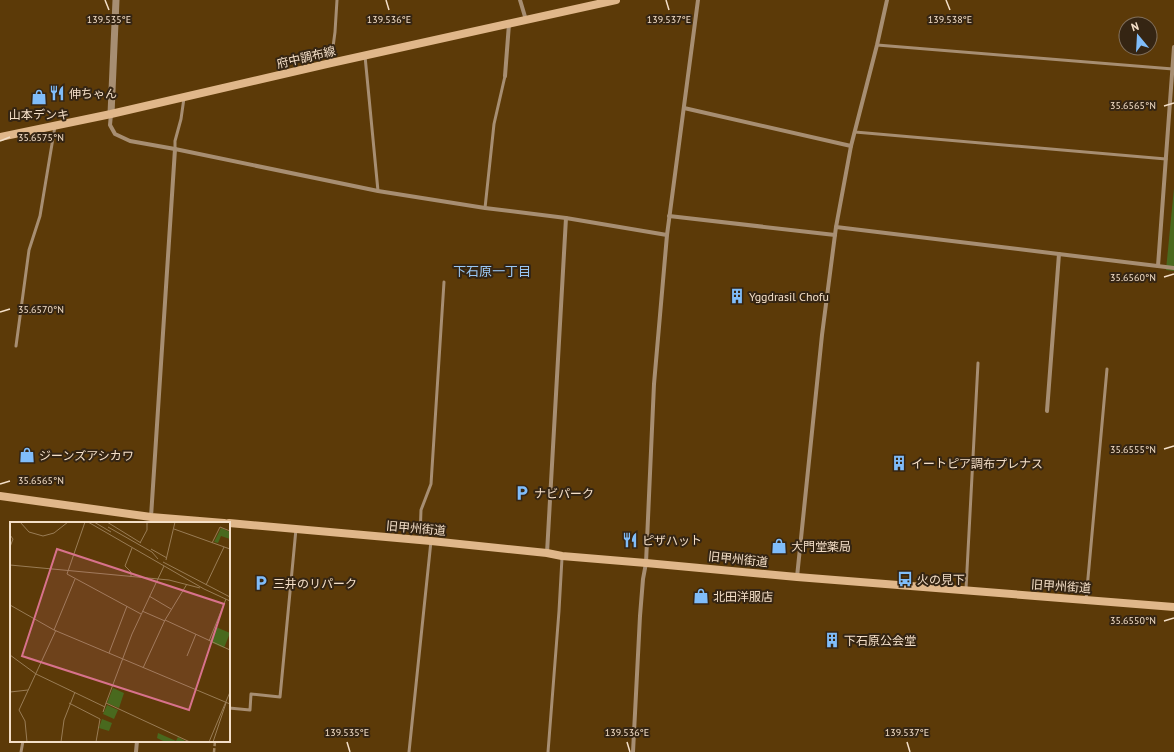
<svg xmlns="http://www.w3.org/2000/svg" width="1174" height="752" viewBox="0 0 1174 752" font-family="'PT Sans','Noto Sans JP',sans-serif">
	<rect width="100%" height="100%" fill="#5c3a08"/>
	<path fill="#49691e" d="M1174,188V271L1166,270Z"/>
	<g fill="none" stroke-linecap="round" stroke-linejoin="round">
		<path stroke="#a1855f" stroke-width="2.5" stroke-dasharray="4 2" stroke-linecap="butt" d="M214,752L215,741"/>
		<g stroke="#a78e72" stroke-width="3">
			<path d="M877,45L1173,69"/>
			<path d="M365,56L378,191"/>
			<path d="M331,62L335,32L337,0"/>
			<path d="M855,132L1166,159"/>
			<path d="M175,149V141L181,119L184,98"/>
			<path d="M485,208L494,124L505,76"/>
			<path d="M16,346L29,250L40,216L55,126"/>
			<path d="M420,538L421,510L431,484L444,282"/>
			<path d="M966,589L978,363"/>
			<path d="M1086,600L1107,369"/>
			<path d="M229,708L250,710L251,694L280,697L296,529"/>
			<path d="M21,752L23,741"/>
			<path d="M409,752L431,541"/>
			<path d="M548,752L559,611L562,558"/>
		</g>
		<g stroke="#a78e72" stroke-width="4">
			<path d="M520,0L526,20"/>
			<path d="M505,76L509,24"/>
			<path d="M684,108L851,146"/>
			<path d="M111,114L110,125L115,134L130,141L175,149L378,191L485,208L566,218L667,235"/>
			<path d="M669,216L835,235"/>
			<path d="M836,227L1174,268"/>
			<path d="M1158,266L1174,47"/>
			<path d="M1047,411L1059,254"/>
			<path d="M151,517L175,149"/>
			<path d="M547,553L566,218"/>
			<path d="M797,577L822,335L836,227L851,146L877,45L887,0"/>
			<path d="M136,752L137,741"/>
			<path d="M633,752L640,616L643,579L646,563L654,384L667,235L698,0"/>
		</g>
		<path stroke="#a78e72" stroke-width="7" d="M111,114L116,0"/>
		<g stroke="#e0b78a" stroke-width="8">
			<path d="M0,137L111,114L331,63L616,0"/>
			<path d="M0,496L151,517L224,523"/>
			<path d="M229,523L431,541L547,553L562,556L646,563L797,577L1174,607"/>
		</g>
	</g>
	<path fill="none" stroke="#f4dfc8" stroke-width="1.5" d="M105,0L109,10M386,0L389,10M666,0L669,10M946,0L950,10M1164,106L1174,103M0,141L10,137M1164,277L1174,274M0,312L10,309M1164,449L1174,446M0,484L10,481M1164,621L1174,618M347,742L350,752M627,742L630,752M907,742L910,752"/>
	<defs>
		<symbol id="restaurant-bare" viewBox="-9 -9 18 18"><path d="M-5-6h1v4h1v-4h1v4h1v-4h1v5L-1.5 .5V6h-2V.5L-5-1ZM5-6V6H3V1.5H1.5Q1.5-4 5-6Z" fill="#80bdfa" stroke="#352513" stroke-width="2.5" paint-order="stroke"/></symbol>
		<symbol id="shop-bare" viewBox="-9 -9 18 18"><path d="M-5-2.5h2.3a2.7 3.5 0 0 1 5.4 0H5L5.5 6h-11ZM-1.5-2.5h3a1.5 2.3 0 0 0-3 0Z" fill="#80bdfa" stroke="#352513" stroke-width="2.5" paint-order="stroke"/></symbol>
		<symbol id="building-bare" viewBox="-9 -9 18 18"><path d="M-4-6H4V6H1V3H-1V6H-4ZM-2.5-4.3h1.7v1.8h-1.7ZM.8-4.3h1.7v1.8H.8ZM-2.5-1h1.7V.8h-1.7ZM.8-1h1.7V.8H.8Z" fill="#80bdfa" stroke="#352513" stroke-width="2.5" paint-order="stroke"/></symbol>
		<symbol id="parking-bare" viewBox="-9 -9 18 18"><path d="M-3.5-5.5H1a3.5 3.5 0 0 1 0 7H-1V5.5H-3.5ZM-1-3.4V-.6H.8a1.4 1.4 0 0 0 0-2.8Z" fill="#80bdfa" stroke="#352513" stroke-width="2.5" paint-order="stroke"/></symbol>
		<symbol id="bus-bare" viewBox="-9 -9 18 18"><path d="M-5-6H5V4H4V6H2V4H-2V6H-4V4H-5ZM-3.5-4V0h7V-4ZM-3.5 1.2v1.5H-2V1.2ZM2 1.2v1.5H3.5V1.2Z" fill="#80bdfa" stroke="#352513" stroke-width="2.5" paint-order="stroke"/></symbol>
	</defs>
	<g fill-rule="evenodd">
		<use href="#restaurant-bare" x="46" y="82" width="22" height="22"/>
		<use href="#shop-bare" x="28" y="86" width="22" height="22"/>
		<use href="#building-bare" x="726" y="285" width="22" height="22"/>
		<use href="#shop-bare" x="16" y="444" width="22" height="22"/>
		<use href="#building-bare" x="888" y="452" width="22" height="22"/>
		<use href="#parking-bare" x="511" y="482" width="22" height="22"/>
		<use href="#restaurant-bare" x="619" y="529" width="22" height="22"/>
		<use href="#shop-bare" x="768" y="535" width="22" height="22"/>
		<use href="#bus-bare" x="894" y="568" width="22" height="22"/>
		<use href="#parking-bare" x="250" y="572" width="22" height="22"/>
		<use href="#shop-bare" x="690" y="585" width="22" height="22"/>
		<use href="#building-bare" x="821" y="629" width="22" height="22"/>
	</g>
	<g text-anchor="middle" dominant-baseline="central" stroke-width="4" stroke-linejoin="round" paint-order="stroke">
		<g font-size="12" fill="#f4dfc8" stroke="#352513">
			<text transform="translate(306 57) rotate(-13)">府中調布線</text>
			<text transform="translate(416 528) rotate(5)">旧甲州街道</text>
			<text transform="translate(738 559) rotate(6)">旧甲州街道</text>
			<text transform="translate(1061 586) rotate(4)">旧甲州街道</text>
		</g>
		<g font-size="12" fill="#f4dfc8" stroke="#352513" text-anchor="start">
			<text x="69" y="93">伸ちゃん</text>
			<text x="39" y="114" text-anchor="middle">山本デンキ</text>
			<text x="749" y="296">Yggdrasil Chofu</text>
			<text x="39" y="455">ジーンズアシカワ</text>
			<text x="911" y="463">イートピア調布プレナス</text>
			<text x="534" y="493">ナビパーク</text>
			<text x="642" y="540">ピザハット</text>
			<text x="791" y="546">大門堂薬局</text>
			<text x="917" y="579">火の見下</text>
			<text x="273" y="583">三井のリパーク</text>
			<text x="713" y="596">北田洋服店</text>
			<text x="844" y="640">下石原公会堂</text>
		</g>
		<g font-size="13" fill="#9ac7f4" stroke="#352513">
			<text x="492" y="271">下石原一丁目</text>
		</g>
	</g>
	<g transform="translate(10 522)">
		<rect width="220" height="220" fill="#5c3a08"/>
		<path d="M211,6L220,10V17L211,14L208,21L204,20ZM206,105L220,111L214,126L200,120ZM103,166L114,171L109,186L97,181ZM97,183L108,188L104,197L93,192ZM92,197L102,201L99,209L89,206ZM148,211L166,219L168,215L177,220H155L147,216Z" fill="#49691e"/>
		<path fill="none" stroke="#997c55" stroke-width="1" d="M10,0L19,10L33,14L44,11L58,0M75,0L57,52L131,92M78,0L194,67L220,79M84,0L101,10M97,0L131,21M98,5L142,30L148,37M164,7L220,27M0,13L3,17L0,25M130,21L137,8V0M202,21L210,5L220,9M141,27L157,36M156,38L165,0M153,40L220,75M0,43L159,58L190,66M121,55V50L115,44L122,26M196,63L214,25M139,74L161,87M0,83L44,108L220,182M132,89L155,99M155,98L220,128M44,108L65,57M199,119L216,77M99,131L117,84M0,133L26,152L95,185M177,134L186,112M133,146L155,98L177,62M0,170L18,168M59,181L90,197L86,220M96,181L122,112L154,44M93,190L96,181L180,220M17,220L15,199L9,188L46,108M51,220L54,198L65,170M199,220L220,170M203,220L216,181"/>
		<path fill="#d8728c" fill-opacity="0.15" stroke="#d8728c" stroke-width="2" d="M47,27L214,82L179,188L12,134Z"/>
		<rect width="220" height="220" fill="none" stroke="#f4dfc8" stroke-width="2"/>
	</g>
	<g font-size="10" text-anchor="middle" fill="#f4dfc8" stroke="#352513" stroke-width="4" stroke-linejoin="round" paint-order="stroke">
		<text x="109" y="23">139.535°E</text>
		<text x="389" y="23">139.536°E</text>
		<text x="669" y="23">139.537°E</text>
		<text x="950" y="23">139.538°E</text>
		<text x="1133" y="109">35.6565°N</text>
		<text x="41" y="141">35.6575°N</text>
		<text x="1133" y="281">35.6560°N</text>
		<text x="41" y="313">35.6570°N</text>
		<text x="1133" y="453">35.6555°N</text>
		<text x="41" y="484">35.6565°N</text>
		<text x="1133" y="624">35.6550°N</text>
		<text x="347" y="736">139.535°E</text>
		<text x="627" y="736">139.536°E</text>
		<text x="907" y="736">139.537°E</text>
	</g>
	<g transform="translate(1138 36) rotate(342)"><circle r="19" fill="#352513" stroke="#816f5b"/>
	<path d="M0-3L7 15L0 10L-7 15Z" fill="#80bdfa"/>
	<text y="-6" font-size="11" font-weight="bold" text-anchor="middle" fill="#f4dfc8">N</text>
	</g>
</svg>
